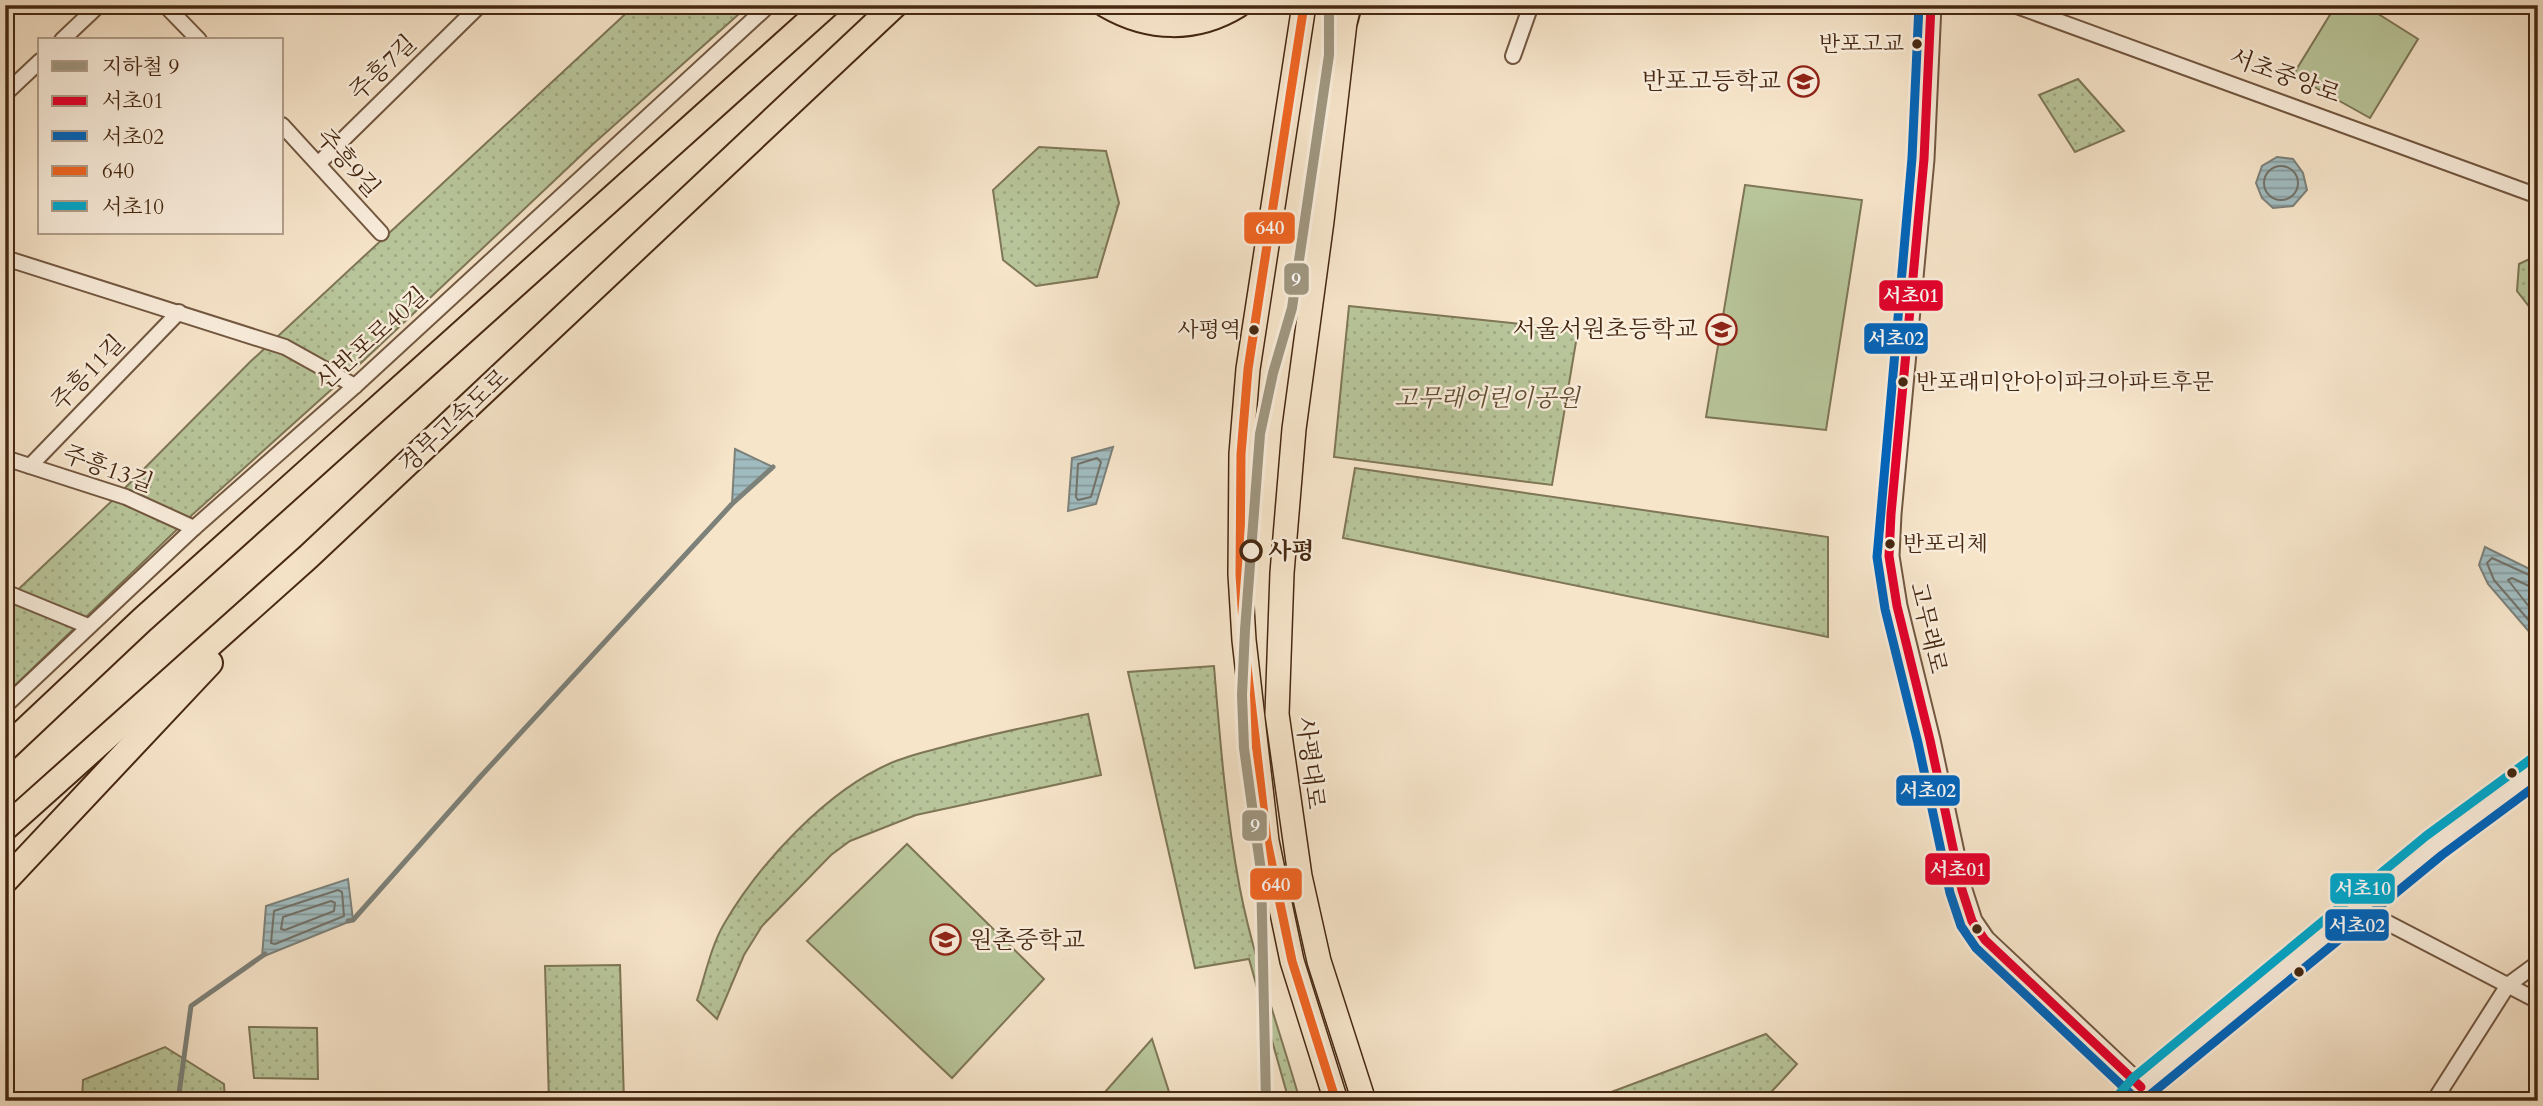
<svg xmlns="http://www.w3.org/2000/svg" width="2543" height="1106" viewBox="0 0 2543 1106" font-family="Cardo,'Noto Serif KR',serif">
	<defs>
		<pattern id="grass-dots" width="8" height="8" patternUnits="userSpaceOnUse" patternTransform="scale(1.75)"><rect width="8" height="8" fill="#b8c59a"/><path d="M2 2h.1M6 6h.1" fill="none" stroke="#a0a984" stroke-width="1.8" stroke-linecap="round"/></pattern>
		<pattern id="water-rules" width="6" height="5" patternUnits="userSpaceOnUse" patternTransform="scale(1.75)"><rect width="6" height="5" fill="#a1bcc0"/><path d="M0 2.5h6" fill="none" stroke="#85999b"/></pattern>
	</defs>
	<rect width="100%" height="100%" fill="#f7e5ca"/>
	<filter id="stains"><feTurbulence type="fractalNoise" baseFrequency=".00286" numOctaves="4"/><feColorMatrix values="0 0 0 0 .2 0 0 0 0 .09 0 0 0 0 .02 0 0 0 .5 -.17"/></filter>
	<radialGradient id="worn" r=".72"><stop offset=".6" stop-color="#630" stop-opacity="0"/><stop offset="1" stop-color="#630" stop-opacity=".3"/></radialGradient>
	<g fill="url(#grass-dots)" stroke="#7e7656" stroke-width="2">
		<path d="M635,5H749L592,145L362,362L192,515L5,695V602L116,497L250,362Z"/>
		<path d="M2078,79L2124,131L2075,152L2039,95Z"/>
		<path d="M1039,147L1106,151L1119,203L1097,277L1036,286L1003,260L993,190Z"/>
		<path d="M2538,255V318L2517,291L2519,264Z"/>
		<path d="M1349,306L1578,330L1552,485L1334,457Z"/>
		<path d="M1355,468L1828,537V637L1343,538Z"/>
		<path d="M1214,666C1220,741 1226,815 1240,889C1254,961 1280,1031 1300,1101H1289L1249,959L1195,968L1128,672Z"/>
		<path d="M1088,714L1101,775L916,815L850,841L831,855L762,926L744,955L717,1019L697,1000C705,976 711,946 724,924C759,864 826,791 891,763C909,755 929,751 947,746C994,733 1041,724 1088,714Z"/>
		<path d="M620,965L624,1101H549L545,966Z"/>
		<path d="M249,1027L317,1028L318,1079L254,1078Z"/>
		<path d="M1766,1034L1797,1064L1763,1101H1598V1097Z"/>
		<path d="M165,1047L224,1084L225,1101H82L83,1080Z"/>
	</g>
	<g fill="#b8c59a" stroke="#7e7656" stroke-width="2">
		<path d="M2336,5H2364L2418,39L2370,118L2293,75Z"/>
		<path d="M1745,185L1862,200L1826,430L1706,417Z"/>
		<path d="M907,844L1044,979L952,1078L807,941Z"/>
		<path d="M1152,1039L1172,1101H1097Z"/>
	</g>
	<g fill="url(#water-rules)" stroke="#7c817a" stroke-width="2">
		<path d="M2277,157L2293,159L2303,173L2307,190L2293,206L2273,208L2262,198L2256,183L2262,166Z"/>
		<path d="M1113,447L1096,504L1068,511L1072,458Z"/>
		<path d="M735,449L773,467L732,504Z"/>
		<path d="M2485,547L2538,573V642L2488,584L2479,565Z"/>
		<path d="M348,879L353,920L262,957L266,906Z"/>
	</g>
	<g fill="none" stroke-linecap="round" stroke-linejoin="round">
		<g stroke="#737269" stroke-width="2">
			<circle cx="2281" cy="183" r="17"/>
			<path d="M1097,458L1101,462L1091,497L1078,500L1076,497L1078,464Z"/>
			<path d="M2538,579L2492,558L2487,563L2494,580L2538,631"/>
			<path d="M2538,588L2531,587L2512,578L2508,580L2538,618"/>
			<path d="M338,890L342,892L344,916L275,944L271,943L274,911Z"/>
			<path d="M331,901L335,903L334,911L285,930L281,929L283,917Z"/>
		</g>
		<g stroke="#7c817a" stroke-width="5">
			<path d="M348,921L353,920L480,777L732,504L773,467"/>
			<path d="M178,1101L191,1006L265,954"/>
		</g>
		<defs>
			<g id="minor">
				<path d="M165,5L199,40"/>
				<path d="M2014,5L2538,196"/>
				<path d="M62,40L99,5"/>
				<path d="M1513,56L1531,5"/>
				<path d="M5,94L40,61"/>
				<path d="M282,125L381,233"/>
				<path d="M319,163L480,5"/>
				<path d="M5,258L285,347L355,386"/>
				<path d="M5,458L126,497L194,528"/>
				<path d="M30,466L179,312"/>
				<path d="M5,592L88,626"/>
				<path d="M5,706L194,528L355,386L769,5"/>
				<path d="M2359,908L2538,1001"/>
				<path d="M2434,1101L2508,985L2538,963"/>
			</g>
			<path id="tertiary" d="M1931,5L1924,159L1891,514L1889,556L1897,606L1930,740L1962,890L1972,921L1985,940L2141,1087V1101"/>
			<path id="secondary" d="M2130,1101L2141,1087L2434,845L2538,769"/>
			<g id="primary">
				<path d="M1304,5L1248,369L1241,454L1240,574L1244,640L1267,841L1292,961L1336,1101"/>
				<path d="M1347,5L1322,221L1294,429L1282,573L1277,714L1300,876L1319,961L1364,1101"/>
			</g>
			<g id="trunk">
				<path d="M1106,5C1149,30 1196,31 1238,5"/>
				<path d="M1345,20L1349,5"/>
				<path d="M5,749L142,620L827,5"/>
				<path d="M5,828L308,557L895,5"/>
				<path d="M5,881L210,663"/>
			</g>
		</defs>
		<use href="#minor" stroke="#725740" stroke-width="18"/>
		<use href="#tertiary" stroke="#725740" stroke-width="23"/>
		<use href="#secondary" stroke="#452812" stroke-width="24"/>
		<use href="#primary" stroke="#452812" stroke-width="26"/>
		<use href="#trunk" stroke="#452812" stroke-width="28"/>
		<use href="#minor" stroke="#faeedd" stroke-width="14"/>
		<use href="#tertiary" stroke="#faeedd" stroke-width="19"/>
		<use href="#secondary" stroke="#faeedd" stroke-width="21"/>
		<use href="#primary" stroke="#f7e5ca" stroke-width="23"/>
		<use href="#trunk" stroke="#f7e5ca" stroke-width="24"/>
		<defs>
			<path id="bus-1" d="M1931,5L1924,159L1891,514L1889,556L1897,606L1930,740L1962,890L1972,921L1985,940L2141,1087"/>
			<path id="bus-2" d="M1919,5L1912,158L1877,557L1885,609L1918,743L1950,893L1961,926L1976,948L2133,1096L2145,1099L2442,855L2538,784"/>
			<path id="bus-3" d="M1304,5L1248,369L1241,454L1240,574L1244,640L1267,841L1292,961L1336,1101"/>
			<path id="bus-4" d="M2120,1093L2133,1078L2426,836L2531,759"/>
		</defs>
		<use href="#bus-1" stroke="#faeedd" stroke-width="14"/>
		<use href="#bus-2" stroke="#faeedd" stroke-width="14"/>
		<use href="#bus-3" stroke="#faeedd" stroke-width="14"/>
		<use href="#bus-4" stroke="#faeedd" stroke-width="14"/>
		<use href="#bus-1" stroke="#e4002b" stroke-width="9"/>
		<use href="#bus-2" stroke="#0065bd" stroke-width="9"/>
		<use href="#bus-3" stroke="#f26522" stroke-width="9"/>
		<use href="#bus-4" stroke="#00a9ce" stroke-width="9"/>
		<defs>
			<path id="metro-1" d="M1266,1101L1261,871L1244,748L1242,695L1245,630L1260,434L1273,373L1292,308L1329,55V5"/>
		</defs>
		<use href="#metro-1" stroke="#faeedd" stroke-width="16"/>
		<use href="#metro-1" stroke="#9f9781" stroke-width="10"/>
	</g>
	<defs>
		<symbol id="school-ring" viewBox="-11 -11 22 22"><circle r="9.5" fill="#faeedd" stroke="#8f2418" stroke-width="1.5"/><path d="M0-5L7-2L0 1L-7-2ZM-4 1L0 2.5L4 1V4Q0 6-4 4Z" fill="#8f2418"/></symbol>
	</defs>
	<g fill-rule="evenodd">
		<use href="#school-ring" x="1786" y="64" width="35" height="35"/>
		<use href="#school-ring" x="1704" y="312" width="35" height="35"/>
		<use href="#school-ring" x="928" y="922" width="35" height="35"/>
	</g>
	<g fill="#452812" stroke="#faeedd" stroke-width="2.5">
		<circle cx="1917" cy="44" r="6"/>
		<circle cx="1254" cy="330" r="6"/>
		<circle cx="1903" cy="382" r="6"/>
		<circle cx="1890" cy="544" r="6"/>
		<circle cx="2512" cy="773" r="6"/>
		<circle cx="1977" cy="929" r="6"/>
		<circle cx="2299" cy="972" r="6"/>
	</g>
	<circle fill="#faeedd" stroke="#452812" stroke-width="3.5" cx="1251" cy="551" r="10"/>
	<g text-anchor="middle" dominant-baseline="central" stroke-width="5" stroke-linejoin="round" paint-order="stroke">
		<g font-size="22" fill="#452812" stroke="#faeedd" text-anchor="end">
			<text x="1904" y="44">반포고교</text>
			<text x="1241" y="330">사평역</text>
			<text x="1916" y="382" text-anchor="start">반포래미안아이파크아파트후문</text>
			<text x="1903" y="544" text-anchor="start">반포리체</text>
		</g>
		<g font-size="24" fill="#452812" stroke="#faeedd">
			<text transform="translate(383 68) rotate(-44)">주흥7길</text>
			<text transform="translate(2285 76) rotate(20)">서초중앙로</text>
			<text transform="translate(348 163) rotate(48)">주흥9길</text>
			<text transform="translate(372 339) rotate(-42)">신반포로40길</text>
			<text transform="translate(88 373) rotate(-46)">주흥11길</text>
			<text transform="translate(454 421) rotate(-43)">경부고속도로</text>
			<text transform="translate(108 469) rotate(20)">주흥13길</text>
			<text transform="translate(1928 628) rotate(77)">고무래로</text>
			<text transform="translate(1310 763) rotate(83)">사평대로</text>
		</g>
		<g font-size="24" fill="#452812" stroke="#faeedd" text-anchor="end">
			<text x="1781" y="81">반포고등학교</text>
			<text x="1698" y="329">서울서원초등학교</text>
			<text x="969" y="940" text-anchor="start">원촌중학교</text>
		</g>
		<g font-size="24" font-style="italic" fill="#624f34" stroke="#faeedd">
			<text x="1487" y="398">고무래어린이공원</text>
		</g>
		<g font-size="24" font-weight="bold" fill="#452812" stroke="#faeedd" text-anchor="start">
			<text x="1268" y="551">사평</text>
		</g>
	</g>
	<g stroke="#faeedd" stroke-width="2.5">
		<rect x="1243" y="211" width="53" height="34" rx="7" fill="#f26522"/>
		<rect x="1283" y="262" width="27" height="34" rx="7" fill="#9f9781"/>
		<rect x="1878" y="279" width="66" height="33" rx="7" fill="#e4002b"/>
		<rect x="1863" y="322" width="66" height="33" rx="7" fill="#0065bd"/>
		<rect x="1895" y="774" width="66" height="33" rx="7" fill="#0065bd"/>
		<rect x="1241" y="809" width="27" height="33" rx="7" fill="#9f9781"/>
		<rect x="1924" y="852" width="67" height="34" rx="7" fill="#e4002b"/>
		<rect x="1249" y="867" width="54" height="34" rx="7" fill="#f26522"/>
		<rect x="2329" y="872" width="67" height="33" rx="7" fill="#00a9ce"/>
		<rect x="2324" y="908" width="66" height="34" rx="7" fill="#0065bd"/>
	</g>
	<g font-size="19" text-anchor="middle" font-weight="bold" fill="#fff">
		<text x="1270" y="234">640</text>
		<text x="1296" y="286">9</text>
		<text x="1911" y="302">서초01</text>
		<text x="1896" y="345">서초02</text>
		<text x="1928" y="797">서초02</text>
		<text x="1255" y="832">9</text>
		<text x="1958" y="876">서초01</text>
		<text x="1276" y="891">640</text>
		<text x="2363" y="895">서초10</text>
		<text x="2357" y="932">서초02</text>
	</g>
	<rect width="2543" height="1106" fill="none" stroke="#f7e5ca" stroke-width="28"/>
	<rect x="7" y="7" width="2529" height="1092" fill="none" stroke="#452812" stroke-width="3.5"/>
	<rect x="14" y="14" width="2515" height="1078" fill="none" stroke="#452812" stroke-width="2"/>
	<rect x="38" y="38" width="245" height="196" fill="#faeedd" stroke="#b29f8c" stroke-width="2"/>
	<rect x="52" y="61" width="35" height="10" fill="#9f9781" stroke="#b29f8c" stroke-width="2"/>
	<text x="102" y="74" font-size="21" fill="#452812">지하철 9</text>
	<rect x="52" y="96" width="35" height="10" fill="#e4002b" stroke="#b29f8c" stroke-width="2"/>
	<text x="102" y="108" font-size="21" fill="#452812">서초01</text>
	<rect x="52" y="131" width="35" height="10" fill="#0065bd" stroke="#b29f8c" stroke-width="2"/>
	<text x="102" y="144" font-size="21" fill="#452812">서초02</text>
	<rect x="52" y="166" width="35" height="10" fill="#f26522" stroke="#b29f8c" stroke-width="2"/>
	<text x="102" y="178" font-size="21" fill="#452812">640</text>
	<rect x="52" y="201" width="35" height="10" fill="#00a9ce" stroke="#b29f8c" stroke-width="2"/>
	<text x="102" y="214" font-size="21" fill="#452812">서초10</text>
	<rect width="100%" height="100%" filter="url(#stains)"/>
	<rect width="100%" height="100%" fill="url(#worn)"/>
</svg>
